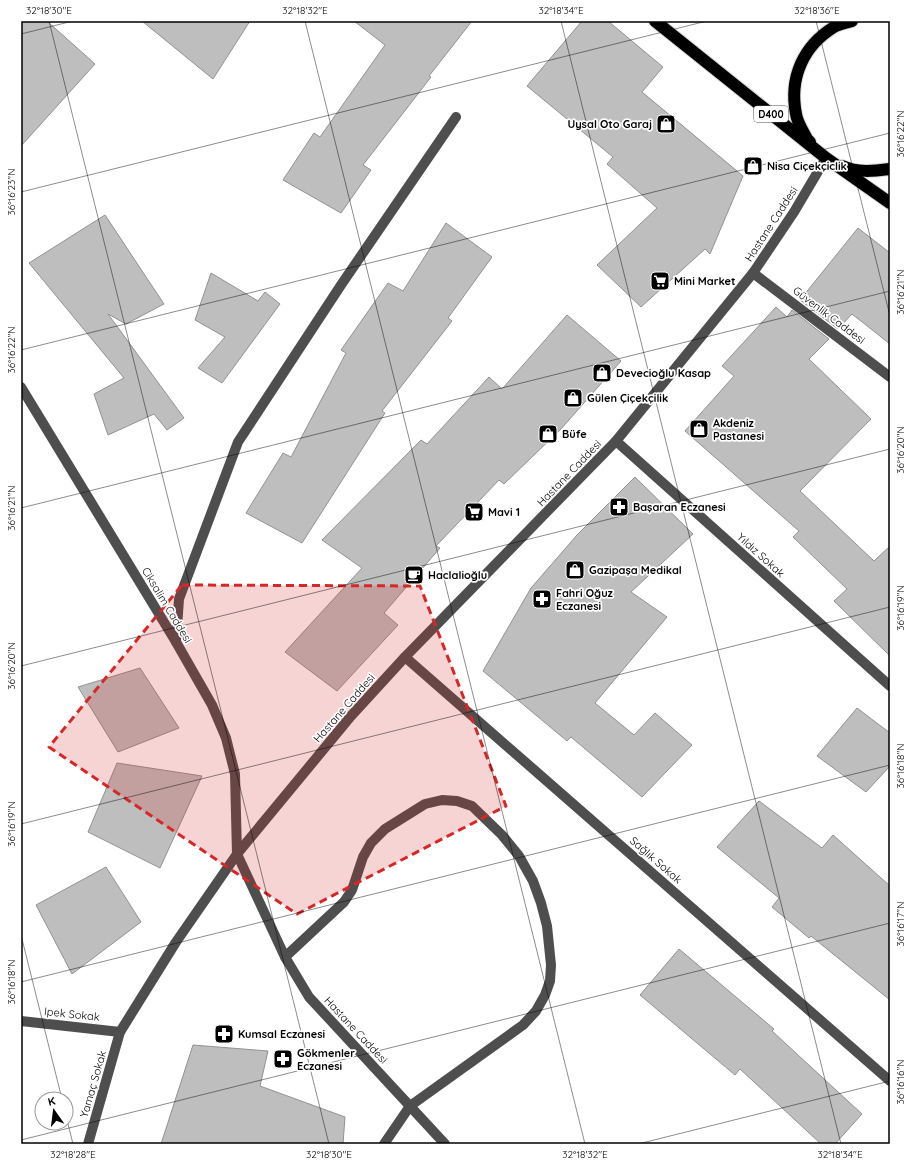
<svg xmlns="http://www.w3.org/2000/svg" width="911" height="1165" viewBox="0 0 911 1165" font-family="Quicksand,sans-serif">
	<rect width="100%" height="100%" fill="#fff"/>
	<g fill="#bebebe" stroke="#929292">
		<path d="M21,21H47L95,64L21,146Z"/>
		<path d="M142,21H250L213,79Z"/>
		<path d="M354,21H472L429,76L431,77L363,165L371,170L341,213L283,180L314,133L320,137L385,45Z"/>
		<path d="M582,21H608L663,67L642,92L743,176L710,254L705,249L641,307L597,265L657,208L607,164L613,157L527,86Z"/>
		<path d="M105,215L164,304L126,324L108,314L184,418L167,430L154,414L108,435L94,394L124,378L29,263Z"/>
		<path d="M446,223L492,257L448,318L452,321L382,411L385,413L302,543L246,513L283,453L291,457L346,353L341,350L388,283L403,291Z"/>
		<path d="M858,228L890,253V344L852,314L838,329L800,300Z"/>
		<path d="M211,273L258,301L265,292L280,304L222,383L198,368L225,337L195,320Z"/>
		<path d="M776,307L787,317L792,310L829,339L809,359L871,419L800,491L874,561L890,546V656L834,601L847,589L793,537L799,531L685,431L734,376L722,366Z"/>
		<path d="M567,315L621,361L561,429L504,484L499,480L436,546L440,548L384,613L398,625L337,691L285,652L362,568L322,540L421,440L427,444L489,377L502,389Z"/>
		<path d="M635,477L693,534L631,592L667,617L595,703L634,735L655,713L692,745L642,797L571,737L567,741L483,671L531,588L577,535Z"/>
		<path d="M140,668L179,728L118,752L78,687Z"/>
		<path d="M857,708L890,733V766L866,792L817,756Z"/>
		<path d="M117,763L202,776L160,868L88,832Z"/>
		<path d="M759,801L822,848L833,835L890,886V1000L811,936L809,938L772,907L779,898L717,847Z"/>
		<path d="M106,867L141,922L72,974L36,905Z"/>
		<path d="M679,949L774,1029L772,1031L862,1114L835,1144H821L740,1069L735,1075L640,995Z"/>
		<path d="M193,1045L268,1051L260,1086L345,1117L343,1144H161Z"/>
	</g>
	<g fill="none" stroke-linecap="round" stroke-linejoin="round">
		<defs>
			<g id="highway">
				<path d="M655,21L826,158L890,203"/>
				<path d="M810,142L807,139C803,131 797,122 796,114C789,78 803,46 834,27C839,24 846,23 852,21"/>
				<path d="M842,166C857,173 874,171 890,169"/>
			</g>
		</defs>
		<use href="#highway" stroke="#dbdbdb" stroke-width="14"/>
		<g stroke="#4e4e4e" stroke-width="10">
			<path d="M753,273L890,377"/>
			<path d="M21,387L176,642L212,705L226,738L235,774L237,854L285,957L309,997L445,1144"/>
			<path d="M616,441L890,686"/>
			<path d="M176,642L179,599L238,442L341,285L456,117"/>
			<path d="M405,657L890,1081"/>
			<path d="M285,957L344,902L352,890L363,857L371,843L385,829L425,804L442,800L457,801L472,806L502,835L519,856L533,881L541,903L547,926L551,965L550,981L545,995L536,1011L523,1025L410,1106L384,1144"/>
			<path d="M21,1021L120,1032"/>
			<path d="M88,1144L120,1032L176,942L237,854L351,716L405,657L616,441L753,273L794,212L826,158"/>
		</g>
		<use href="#highway" stroke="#000" stroke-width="12"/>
	</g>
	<path fill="#d62828" fill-opacity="0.2" stroke="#d62828" stroke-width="3" stroke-dasharray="8 5" stroke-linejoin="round" d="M182,585L420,586L506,806L297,914L49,747Z"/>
	<path fill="none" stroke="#000" stroke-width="1" stroke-opacity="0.45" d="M49,21L329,1144M305,21L585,1144M561,21L841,1144M816,21L890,316M21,34L73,21M21,192L707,21M21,350L890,133M21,508L890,291M21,666L890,449M21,824L890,607M21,935L62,1099M21,982L890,765M66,1116L73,1144M21,1140L890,923M638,1144L890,1081"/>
	<defs>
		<symbol id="shop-square" viewBox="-11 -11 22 22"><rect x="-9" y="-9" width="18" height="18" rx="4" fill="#000" stroke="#fff"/><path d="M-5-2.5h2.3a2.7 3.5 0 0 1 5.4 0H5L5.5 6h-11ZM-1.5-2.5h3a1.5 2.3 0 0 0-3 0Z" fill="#fff"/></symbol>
		<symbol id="supermarket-square" viewBox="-11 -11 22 22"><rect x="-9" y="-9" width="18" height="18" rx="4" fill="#000" stroke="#fff"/><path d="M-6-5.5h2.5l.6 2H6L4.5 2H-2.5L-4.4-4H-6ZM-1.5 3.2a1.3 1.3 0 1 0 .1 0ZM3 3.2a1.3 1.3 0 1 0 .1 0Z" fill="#fff"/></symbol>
		<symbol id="pharmacy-square" viewBox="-11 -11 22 22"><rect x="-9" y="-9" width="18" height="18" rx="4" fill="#000" stroke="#fff"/><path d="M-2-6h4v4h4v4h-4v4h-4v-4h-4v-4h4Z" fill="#fff"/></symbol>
		<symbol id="cafe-square" viewBox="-11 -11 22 22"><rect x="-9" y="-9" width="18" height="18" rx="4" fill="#000" stroke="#fff"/><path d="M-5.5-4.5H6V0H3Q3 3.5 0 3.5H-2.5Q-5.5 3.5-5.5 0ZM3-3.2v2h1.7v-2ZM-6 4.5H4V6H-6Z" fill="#fff"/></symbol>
	</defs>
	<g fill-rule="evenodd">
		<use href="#shop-square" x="655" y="113" width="22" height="22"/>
		<use href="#shop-square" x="742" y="155" width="22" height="22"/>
		<use href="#supermarket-square" x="649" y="270" width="22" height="22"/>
		<use href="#shop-square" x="591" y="362" width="22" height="22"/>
		<use href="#shop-square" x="562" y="387" width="22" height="22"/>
		<use href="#shop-square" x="688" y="418" width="22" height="22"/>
		<use href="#shop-square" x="537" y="423" width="22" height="22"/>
		<use href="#pharmacy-square" x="608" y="496" width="22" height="22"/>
		<use href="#supermarket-square" x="463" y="501" width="22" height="22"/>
		<use href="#shop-square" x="564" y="559" width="22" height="22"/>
		<use href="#cafe-square" x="403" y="564" width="22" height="22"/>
		<use href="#pharmacy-square" x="531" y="588" width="22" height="22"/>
		<use href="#pharmacy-square" x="213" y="1023" width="22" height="22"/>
		<use href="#pharmacy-square" x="272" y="1048" width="22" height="22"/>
	</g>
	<g text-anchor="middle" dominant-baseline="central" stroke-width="3.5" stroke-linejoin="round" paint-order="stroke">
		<rect fill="#fff" stroke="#4c4c4c" stroke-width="1" x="754" y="106" width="34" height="16" rx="3"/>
		<g font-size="10" font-weight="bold" fill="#000">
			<text x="771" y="114">D400</text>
		</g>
		<g font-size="11" font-weight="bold" fill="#000" stroke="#fff" text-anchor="start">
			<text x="652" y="124" text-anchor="end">Uysal Oto Garaj</text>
			<text x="767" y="166">Nisa Ciçekçiclik</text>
			<text x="674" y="281">Mini Market</text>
			<text x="616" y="373">Devecioğlu Kasap</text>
			<text x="587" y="398">Gülen Çiçekçilik</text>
			<text x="713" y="423">Akdeniz<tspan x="713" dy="13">Pastanesi</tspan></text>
			<text x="562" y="434">Büfe</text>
			<text x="633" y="507">Başaran Eczanesi</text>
			<text x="488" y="512">Mavi 1</text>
			<text x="589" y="570">Gazipaşa Medikal</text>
			<text x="428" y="575">Haclalioğlu</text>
			<text x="556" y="593">Fahri Oğuz<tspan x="556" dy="13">Eczanesi</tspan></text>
			<text x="238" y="1034">Kumsal Eczanesi</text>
			<text x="297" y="1053">Gökmenler<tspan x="297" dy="13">Eczanesi</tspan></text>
		</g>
		<g font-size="11" fill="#000" stroke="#fff">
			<text transform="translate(771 224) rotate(-57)">Hastane Caddesi</text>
			<text transform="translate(829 315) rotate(37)">Güvenlik Caddesi</text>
			<text transform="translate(569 473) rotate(-46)">Hastane Caddesi</text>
			<text transform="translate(761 555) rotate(42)">Yıldız Sokak</text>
			<text transform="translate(167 605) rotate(59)">Ciksalim Caddesi</text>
			<text transform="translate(344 708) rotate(-49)">Hastane Caddesi</text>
			<text transform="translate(656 860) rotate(41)">Sağlık Sokak</text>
			<text transform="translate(72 1014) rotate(6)">Ipek Sokak</text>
			<text transform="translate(356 1030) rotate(47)">Hastane Caddesi</text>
			<text transform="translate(93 1084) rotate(-74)">Yamaç Sokak</text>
		</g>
	</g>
	<rect width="911" height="1165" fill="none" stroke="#ffffff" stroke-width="44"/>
	<g transform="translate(54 1111) rotate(346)"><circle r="19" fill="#ffffff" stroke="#999999"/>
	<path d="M0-3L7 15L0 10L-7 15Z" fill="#000000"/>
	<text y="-6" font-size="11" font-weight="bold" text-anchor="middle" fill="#000000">K</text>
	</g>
	<rect x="22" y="22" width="867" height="1121" fill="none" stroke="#000" stroke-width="1.5"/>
	<g font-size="10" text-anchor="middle" fill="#000">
		<text x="49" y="14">32°18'30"E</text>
		<text x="305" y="14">32°18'32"E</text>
		<text x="561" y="14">32°18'34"E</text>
		<text x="817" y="14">32°18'36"E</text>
		<text transform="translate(900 134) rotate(-90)" y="4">36°16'22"N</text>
		<text transform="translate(11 192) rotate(-90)" y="4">36°16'23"N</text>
		<text transform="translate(900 292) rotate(-90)" y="4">36°16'21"N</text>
		<text transform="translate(11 350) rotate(-90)" y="4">36°16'22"N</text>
		<text transform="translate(900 450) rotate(-90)" y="4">36°16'20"N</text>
		<text transform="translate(11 508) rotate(-90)" y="4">36°16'21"N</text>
		<text transform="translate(900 608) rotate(-90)" y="4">36°16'19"N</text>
		<text transform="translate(11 666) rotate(-90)" y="4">36°16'20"N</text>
		<text transform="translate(900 766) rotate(-90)" y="4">36°16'18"N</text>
		<text transform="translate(11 824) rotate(-90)" y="4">36°16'19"N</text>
		<text transform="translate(900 924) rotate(-90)" y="4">36°16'17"N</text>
		<text transform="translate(11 982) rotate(-90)" y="4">36°16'18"N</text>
		<text transform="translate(900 1082) rotate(-90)" y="4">36°16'16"N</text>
		<text x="73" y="1158">32°18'28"E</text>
		<text x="329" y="1158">32°18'30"E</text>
		<text x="585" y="1158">32°18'32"E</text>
		<text x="840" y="1158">32°18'34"E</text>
	</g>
</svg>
